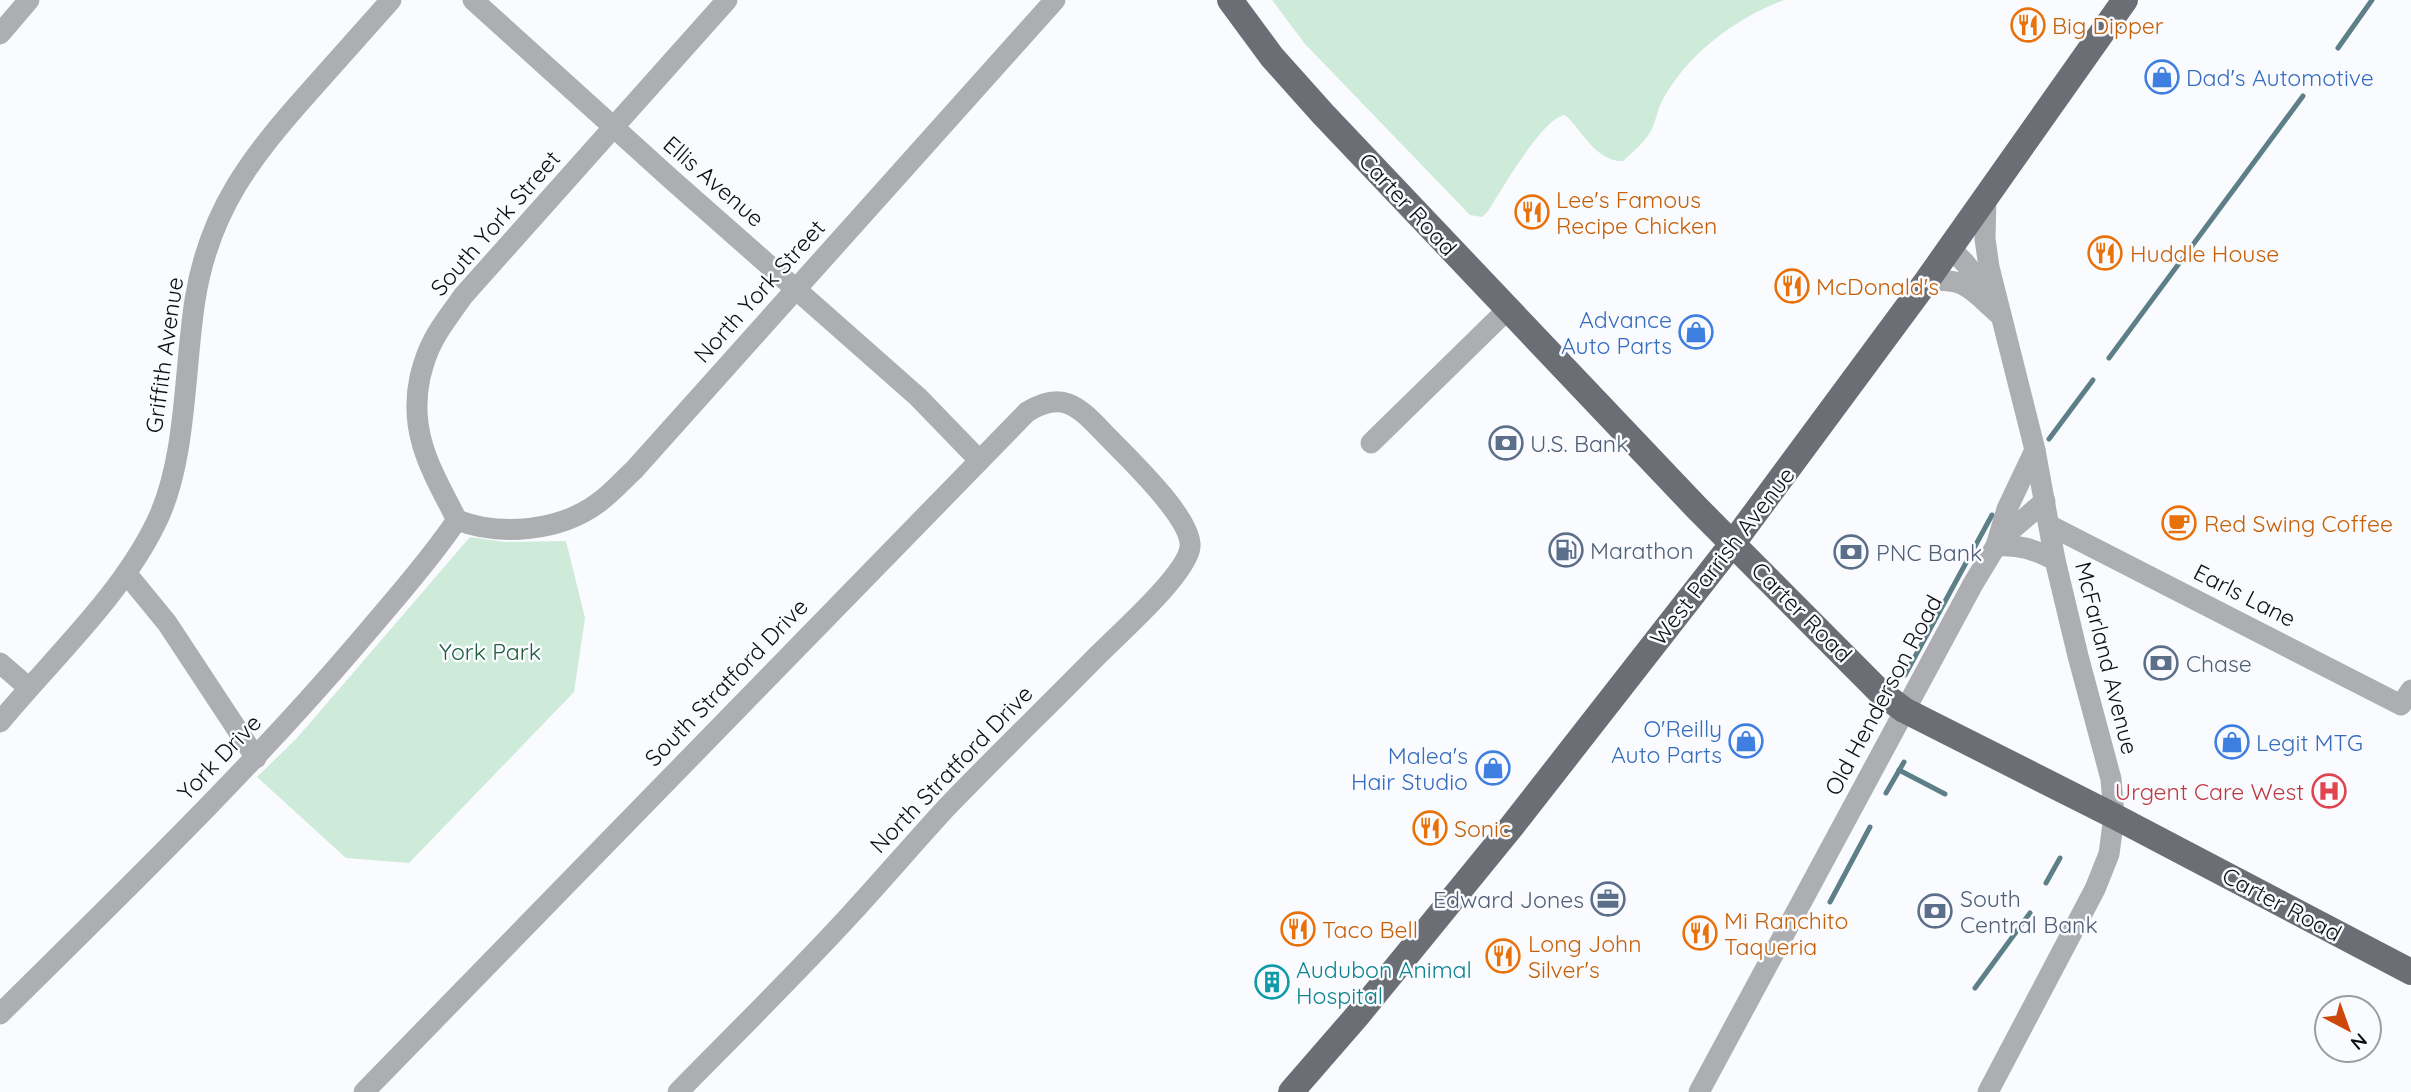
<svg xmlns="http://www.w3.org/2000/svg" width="2411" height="1092" viewBox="0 0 2411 1092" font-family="Quicksand,sans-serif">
	<rect width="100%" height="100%" fill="#fafbff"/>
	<g fill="#ceead8">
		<path d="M1272,0H1784C1734,19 1686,55 1661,103C1657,111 1656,120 1652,129C1646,141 1633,152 1623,161C1596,162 1583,131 1565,115C1543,117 1501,191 1488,211L1482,217L1470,215L1305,44Z"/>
		<path d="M470,537L505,542L566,541L585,618L574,692L409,863L346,858L257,777L297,738Z"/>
	</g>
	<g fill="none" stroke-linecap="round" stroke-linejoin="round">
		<g stroke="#5d7f88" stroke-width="5">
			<path d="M2338,48L2372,0"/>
			<path d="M2109,358L2303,96"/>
			<path d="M2049,439L2093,380"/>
			<path d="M1905,675L1992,515"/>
			<path d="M1899,770L1945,794"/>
			<path d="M1886,793L1904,762"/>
			<path d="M2046,883L2060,858"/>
			<path d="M1830,902L1870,827"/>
			<path d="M1975,988L2030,913"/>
		</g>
		<g stroke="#acaeb2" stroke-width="21">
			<path d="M473,0L671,179L918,397L979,460"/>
			<path d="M0,34L29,0"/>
			<path d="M1986,197L1985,239L1989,267L2035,450L2055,560L2078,656L2111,779L2114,816L2109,854L2095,889L1988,1092"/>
			<path d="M1950,248L1965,263L1990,294"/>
			<path d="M1926,282C1965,275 1973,292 2000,315"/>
			<path d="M1371,443L1508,309"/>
			<path d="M2035,450L2007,509L1996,546C2020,544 2035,550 2055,560"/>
			<path d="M457,520C501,537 560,531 598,503C611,494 622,481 634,470L1055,0"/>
			<path d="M457,520C432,471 408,434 420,377C423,365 427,352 433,341C441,325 453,311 463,296L727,0"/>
			<path d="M2049,525L2401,705L2411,690"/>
			<path d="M126,573L167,623L256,758"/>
			<path d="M0,663L29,688"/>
			<path d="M0,722C52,659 120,597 156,523C187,461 184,369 195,300C209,210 252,156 310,91C337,61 364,30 391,0"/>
			<path d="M0,1014C122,893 246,774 357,644C392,603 427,563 457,520"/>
			<path d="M364,1092L1027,412C1062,390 1078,406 1103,432C1124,454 1193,518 1190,547C1187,574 1120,633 1099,654C1048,706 996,756 946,808C914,843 883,879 851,914C795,975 736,1033 678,1092"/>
			<path d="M1699,1092L1973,584L1996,546L2010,531L2045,501"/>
		</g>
		<g stroke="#6b6f75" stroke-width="26">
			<path d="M1230,0L1272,57L1323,114L1696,507L1880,692L1904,710L2114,816L2411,972"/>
			<path d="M1291,1092L1357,1016L1512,826L1733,543L1926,282L2125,0"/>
		</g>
	</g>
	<defs>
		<symbol id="restaurant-ring" viewBox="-11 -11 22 22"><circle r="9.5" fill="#fafbff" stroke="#e8710a" stroke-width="1.5"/><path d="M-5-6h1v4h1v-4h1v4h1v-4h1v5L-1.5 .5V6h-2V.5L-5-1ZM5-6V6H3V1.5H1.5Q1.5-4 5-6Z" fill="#e8710a"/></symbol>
		<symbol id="shop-ring" viewBox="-11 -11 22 22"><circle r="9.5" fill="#fafbff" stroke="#3f7fe0" stroke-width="1.5"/><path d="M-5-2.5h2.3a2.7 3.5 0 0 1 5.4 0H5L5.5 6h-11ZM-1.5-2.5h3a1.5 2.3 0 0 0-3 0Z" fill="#3f7fe0"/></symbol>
		<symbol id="bank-ring" viewBox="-11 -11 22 22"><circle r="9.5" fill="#fafbff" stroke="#5c6f8a" stroke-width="1.5"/><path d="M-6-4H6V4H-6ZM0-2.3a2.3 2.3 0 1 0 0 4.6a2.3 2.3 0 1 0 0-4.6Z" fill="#5c6f8a"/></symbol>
		<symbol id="cafe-ring" viewBox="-11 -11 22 22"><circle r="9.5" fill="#fafbff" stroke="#e8710a" stroke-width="1.5"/><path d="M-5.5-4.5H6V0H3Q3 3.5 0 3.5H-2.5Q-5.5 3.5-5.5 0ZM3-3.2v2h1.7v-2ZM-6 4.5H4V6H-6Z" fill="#e8710a"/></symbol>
		<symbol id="fuel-ring" viewBox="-11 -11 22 22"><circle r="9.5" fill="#fafbff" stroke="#5c6f8a" stroke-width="1.5"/><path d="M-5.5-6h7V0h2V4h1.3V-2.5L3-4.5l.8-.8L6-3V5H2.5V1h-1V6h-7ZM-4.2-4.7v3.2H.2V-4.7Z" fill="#5c6f8a"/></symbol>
		<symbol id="hospital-ring" viewBox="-11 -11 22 22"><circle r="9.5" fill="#fafbff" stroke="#e0444e" stroke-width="1.5"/><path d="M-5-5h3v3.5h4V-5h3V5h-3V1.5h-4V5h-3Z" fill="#e0444e"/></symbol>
		<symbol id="office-ring" viewBox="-11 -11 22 22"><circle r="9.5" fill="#fafbff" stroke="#5c6f8a" stroke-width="1.5"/><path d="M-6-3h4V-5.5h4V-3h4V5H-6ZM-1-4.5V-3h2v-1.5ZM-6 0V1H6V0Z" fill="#5c6f8a"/></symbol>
		<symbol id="building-ring" viewBox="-11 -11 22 22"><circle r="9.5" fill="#fafbff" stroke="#0f9aa8" stroke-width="1.5"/><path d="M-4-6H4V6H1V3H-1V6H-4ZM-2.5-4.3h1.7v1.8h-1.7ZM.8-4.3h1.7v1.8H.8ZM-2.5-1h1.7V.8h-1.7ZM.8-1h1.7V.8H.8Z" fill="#0f9aa8"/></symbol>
	</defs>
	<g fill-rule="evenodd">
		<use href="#restaurant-ring" x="2009" y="6" width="38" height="38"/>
		<use href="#shop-ring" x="2143" y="58" width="38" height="38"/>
		<use href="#restaurant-ring" x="1513" y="193" width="38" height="38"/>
		<use href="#restaurant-ring" x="2086" y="234" width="38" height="38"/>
		<use href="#restaurant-ring" x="1773" y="267" width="38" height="38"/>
		<use href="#shop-ring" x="1677" y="313" width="38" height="38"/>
		<use href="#bank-ring" x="1487" y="424" width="38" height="38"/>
		<use href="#cafe-ring" x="2160" y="504" width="38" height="38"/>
		<use href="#fuel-ring" x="1547" y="531" width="38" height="38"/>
		<use href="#bank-ring" x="1832" y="533" width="38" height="38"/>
		<use href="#bank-ring" x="2142" y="644" width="38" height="38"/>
		<use href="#shop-ring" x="1727" y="722" width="38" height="38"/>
		<use href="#shop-ring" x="2213" y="723" width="38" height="38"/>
		<use href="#shop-ring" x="1474" y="749" width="38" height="38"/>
		<use href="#hospital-ring" x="2310" y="772" width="38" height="38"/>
		<use href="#restaurant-ring" x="1411" y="809" width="38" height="38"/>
		<use href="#office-ring" x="1589" y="880" width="38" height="38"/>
		<use href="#bank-ring" x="1916" y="892" width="38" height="38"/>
		<use href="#restaurant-ring" x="1279" y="910" width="38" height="38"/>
		<use href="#restaurant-ring" x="1681" y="914" width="38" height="38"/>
		<use href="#restaurant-ring" x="1484" y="937" width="38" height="38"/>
		<use href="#building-ring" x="1253" y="963" width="38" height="38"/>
	</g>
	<g text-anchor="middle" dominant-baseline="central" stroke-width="5" stroke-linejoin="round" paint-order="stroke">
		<g font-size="23" fill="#c56008" stroke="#fafbff" text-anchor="start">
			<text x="2052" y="25">Big Dipper</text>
			<text x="1556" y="199">Lee's Famous<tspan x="1556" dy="26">Recipe Chicken</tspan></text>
			<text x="2130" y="253">Huddle House</text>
			<text x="1816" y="286">McDonald's</text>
			<text x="2204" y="523">Red Swing Coffee</text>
			<text x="1454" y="828">Sonic</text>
			<text x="1724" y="920">Mi Ranchito<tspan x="1724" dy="26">Taqueria</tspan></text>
			<text x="1322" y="929">Taco Bell</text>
			<text x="1528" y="943">Long John<tspan x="1528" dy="26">Silver's</tspan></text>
		</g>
		<g font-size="23" fill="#366cbe" stroke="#fafbff" text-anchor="end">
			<text x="2186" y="77" text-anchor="start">Dad's Automotive</text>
			<text x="1672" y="319">Advance<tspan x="1672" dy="26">Auto Parts</tspan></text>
			<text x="1722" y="728">O'Reilly<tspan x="1722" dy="26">Auto Parts</tspan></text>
			<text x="2256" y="742" text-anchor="start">Legit MTG</text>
			<text x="1468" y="755">Malea's<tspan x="1468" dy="26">Hair Studio</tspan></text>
		</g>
		<g font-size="23" fill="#0e0f12" stroke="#fafbff">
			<text transform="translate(714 181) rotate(41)">Ellis Avenue</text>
			<text transform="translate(1408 204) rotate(47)">Carter Road</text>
			<text transform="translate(495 223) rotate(-49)">South York Street</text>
			<text transform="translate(759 291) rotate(-48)">North York Street</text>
			<text transform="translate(164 355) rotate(-82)">Griffith Avenue</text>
			<text transform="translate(1722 556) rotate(-52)">West Parrish Avenue</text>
			<text transform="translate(2245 595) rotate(27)">Earls Lane</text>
			<text transform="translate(1802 612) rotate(45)">Carter Road</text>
			<text transform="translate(2107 658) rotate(76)">McFarland Avenue</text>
			<text transform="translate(726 682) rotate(-46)">South Stratford Drive</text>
			<text transform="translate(1883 695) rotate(-62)">Old Henderson Road</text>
			<text transform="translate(219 757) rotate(-46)">York Drive</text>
			<text transform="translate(951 769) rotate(-46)">North Stratford Drive</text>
			<text transform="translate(2282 904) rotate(28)">Carter Road</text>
		</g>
		<g font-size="23" fill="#4e5e75" stroke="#fafbff" text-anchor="start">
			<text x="1530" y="443">U.S. Bank</text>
			<text x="1590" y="550">Marathon</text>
			<text x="1876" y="552">PNC Bank</text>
			<text x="2186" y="663">Chase</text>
			<text x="1960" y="898">South<tspan x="1960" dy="26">Central Bank</tspan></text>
			<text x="1584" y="899" text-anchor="end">Edward Jones</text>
		</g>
		<g font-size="23" fill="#1e5d3d" stroke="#fafbff">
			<text x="490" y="651">York Park</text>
		</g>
		<g font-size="23" fill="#be3a42" stroke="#fafbff" text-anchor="end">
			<text x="2304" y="791">Urgent Care West</text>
		</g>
		<g font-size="23" fill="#0d838f" stroke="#fafbff" text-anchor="start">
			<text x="1296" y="969">Audubon Animal<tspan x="1296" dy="26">Hospital</tspan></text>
		</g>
	</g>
	<g transform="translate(2348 1029) rotate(139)"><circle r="33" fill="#fafbff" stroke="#9c9da0" stroke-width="2"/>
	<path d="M0-5L12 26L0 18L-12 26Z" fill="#cc4709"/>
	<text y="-10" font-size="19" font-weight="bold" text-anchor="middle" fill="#0e0f12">N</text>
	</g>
</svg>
